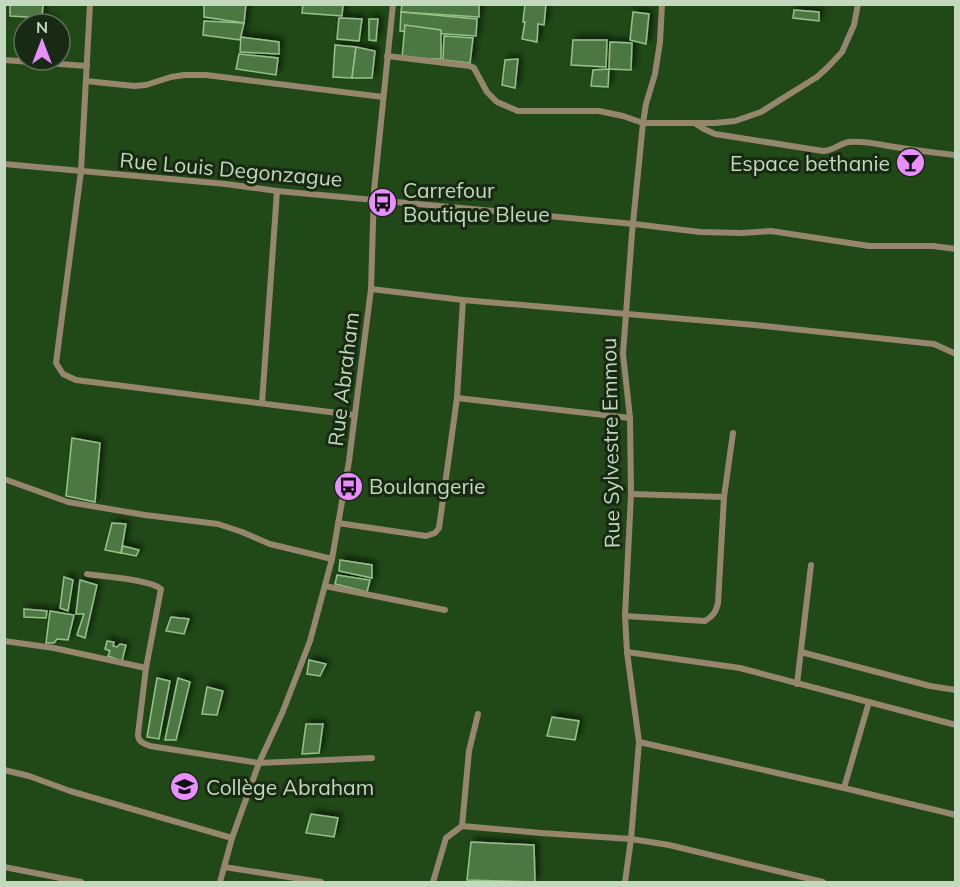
<svg xmlns="http://www.w3.org/2000/svg" width="960" height="887" viewBox="0 0 960 887" font-family="Mulish,sans-serif">
	<defs>
		<filter id="shadow"><feDropShadow dx="3.5" dy="-3.5" stdDeviation="3" flood-color="#0009"/></filter>
	</defs>
	<rect width="100%" height="100%" fill="#214917"/>
	<g fill="#4e7743" stroke="#95c28a" stroke-width="1.5" filter="url(#shadow)">
		<path d="M10,4H43L42,18L10,16Z"/>
		<path d="M204,4H246L244,23L204,17Z"/>
		<path d="M303,4H343L342,16L302,13Z"/>
		<path d="M402,4L479,5V17L401,12Z"/>
		<path d="M525,4H546L544,25L538,24L537,42L522,39L525,22H523Z"/>
		<path d="M794,10L819,12V21L793,18Z"/>
		<path d="M401,12L477,19L476,36L400,31Z"/>
		<path d="M633,12L649,14L646,44L630,40Z"/>
		<path d="M339,18L362,19L359,41L337,39Z"/>
		<path d="M369,19H378L376,41L369,40Z"/>
		<rect x="26" y="20" width="28" height="4"/>
		<path d="M204,21L244,23L240,40L203,35Z"/>
		<path d="M405,25L441,30V59L402,58Z"/>
		<path d="M444,36L473,38L470,63L443,60Z"/>
		<path d="M241,37L279,42V54L240,52Z"/>
		<path d="M573,40H607L606,67L571,65Z"/>
		<path d="M610,42L632,43L631,70L609,69Z"/>
		<path d="M335,45L356,47L352,78L333,77Z"/>
		<path d="M356,47L375,51L372,78H352Z"/>
		<path d="M239,54L278,58L276,75L236,69Z"/>
		<path d="M518,59L515,88L502,85L505,60Z"/>
		<path d="M609,69L608,87L591,86L593,70Z"/>
		<path d="M72,438L100,443L95,502L66,496Z"/>
		<path d="M112,523L126,524L121,553L105,550Z"/>
		<path d="M123,546L139,550L136,556L121,553Z"/>
		<path d="M340,560L372,565V578L339,571Z"/>
		<path d="M337,575L370,580L367,592L335,584Z"/>
		<path d="M64,577L73,580L68,611L60,608Z"/>
		<path d="M80,580L97,585L85,638L77,635L84,614H76Z"/>
		<path d="M24,609L47,611L46,618L24,617Z"/>
		<path d="M50,611L74,615L68,640L57,639L54,643H46Z"/>
		<path d="M171,617L189,619L184,634L166,631Z"/>
		<path d="M107,641L114,642L113,646L117,647L120,644L126,645L122,661L108,656L110,651L105,649Z"/>
		<path d="M309,660L326,664L320,676L307,674Z"/>
		<path d="M157,678L170,681L159,739L147,737Z"/>
		<path d="M178,678L190,682L176,740H165Z"/>
		<path d="M207,687L223,691L217,715L202,714Z"/>
		<path d="M552,717L579,721L575,740L547,736Z"/>
		<path d="M306,724H323L319,753L302,754Z"/>
		<path d="M311,814L338,818L334,837L306,833Z"/>
		<path d="M471,842L534,845L535,882L467,880Z"/>
	</g>
	<g fill="none" stroke-linecap="round" stroke-linejoin="round">
		<g stroke="#95866d" stroke-width="6">
			<path d="M90,4L81,171L56,363L63,374L76,380L354,415"/>
			<path d="M387,56L470,66L474,68L487,92L497,102L518,111H599L623,116L643,123H715L735,121L761,112L817,77L828,67L842,52L854,25L858,4"/>
			<path d="M4,60L87,66"/>
			<path d="M86,81L134,86L146,85L171,77L184,75H206L383,97"/>
			<path d="M696,124L704,129L715,134L823,151C833,151 840,143 849,142C864,140 881,145 895,147C915,150 935,153 956,155"/>
			<path d="M4,164L226,184L277,191L634,224L700,232L742,233L771,231L869,246H933L956,249"/>
			<path d="M371,289L463,300L755,325L934,344L956,354"/>
			<path d="M457,398L630,418"/>
			<path d="M262,403L277,191"/>
			<path d="M4,479L68,502L145,515L218,524L242,532L270,544L332,559"/>
			<path d="M631,494L724,497"/>
			<path d="M338,523L426,536L435,533L439,528L457,398L463,300"/>
			<path d="M87,574C104,577 149,579 161,589L146,668L138,734C138,742 143,743 150,746L259,763L372,758"/>
			<path d="M325,586L445,610"/>
			<path d="M625,616L705,621C713,616 716,612 718,603L724,497L733,433"/>
			<path d="M4,641L54,648L146,668"/>
			<path d="M627,652L740,668L956,725"/>
			<path d="M801,652L930,686L956,690"/>
			<path d="M797,684L811,565"/>
			<path d="M639,742L844,788L956,815"/>
			<path d="M4,770L29,776L70,791L232,838"/>
			<path d="M844,788L869,702"/>
			<path d="M462,826L469,751L478,714"/>
			<path d="M4,867L81,882"/>
			<path d="M224,867L321,882"/>
			<path d="M220,882L232,838L259,763L283,711L310,641L332,559L349,461L371,289L374,191L393,4"/>
			<path d="M433,882L446,838L462,826L541,833L631,839L669,845L823,882"/>
			<path d="M625,882L631,839L639,742L627,652L625,616L631,494L630,418L623,354L632,233L643,123L646,104L655,74L660,42L662,4"/>
		</g>
	</g>
	<defs>
		<symbol id="bar-disc" viewBox="-11 -11 22 22"><circle r="9.5" fill="#e98eff" stroke="#192a14"/><path d="M-6-5H6L.8 .8V4.5H3.5V6h-7V4.5H-.8V.8Z" fill="#111"/></symbol>
		<symbol id="bus-disc" viewBox="-11 -11 22 22"><circle r="9.5" fill="#e98eff" stroke="#192a14"/><path d="M-5-6H5V4H4V6H2V4H-2V6H-4V4H-5ZM-3.5-4V0h7V-4ZM-3.5 1.2v1.5H-2V1.2ZM2 1.2v1.5H3.5V1.2Z" fill="#111"/></symbol>
		<symbol id="school-disc" viewBox="-11 -11 22 22"><circle r="9.5" fill="#e98eff" stroke="#192a14"/><path d="M0-5L7-2L0 1L-7-2ZM-4 1L0 2.5L4 1V4Q0 6-4 4Z" fill="#111"/></symbol>
	</defs>
	<g fill-rule="evenodd">
		<use href="#bar-disc" x="894" y="146" width="33" height="33"/>
		<use href="#bus-disc" x="366" y="186" width="33" height="33"/>
		<use href="#bus-disc" x="332" y="470" width="33" height="33"/>
		<use href="#school-disc" x="168" y="770" width="33" height="33"/>
	</g>
	<g text-anchor="middle" dominant-baseline="central" stroke-width="6" stroke-linejoin="round" paint-order="stroke">
		<g font-size="21" fill="#c3d9bd" stroke="#192a14" text-anchor="start">
			<text x="890" y="163" text-anchor="end">Espace bethanie</text>
			<text x="403" y="190">Carrefour<tspan x="403" dy="24">Boutique Bleue</tspan></text>
			<text x="369" y="486">Boulangerie</text>
			<text x="206" y="787">Collège Abraham</text>
		</g>
		<g font-size="21" fill="#c3d9bd" stroke="#192a14">
			<text transform="translate(231 169) rotate(5)">Rue Louis Degonzague</text>
			<text transform="translate(343 379) rotate(-83)">Rue Abraham</text>
			<text transform="translate(610 443) rotate(-91)">Rue Sylvestre Emmou</text>
		</g>
	</g>
	<rect width="960" height="887" fill="none" stroke="#c3d9bd" stroke-width="12"/>
	<g transform="translate(42 42)"><circle r="28" fill="#192a14" stroke="#5d7058" stroke-width="1.5"/>
	<path d="M0-4.5L10 22L0 15L-10 22Z" fill="#e98eff"/>
	<text y="-9" font-size="16" font-weight="bold" text-anchor="middle" fill="#c3d9bd">N</text>
	</g>
</svg>
